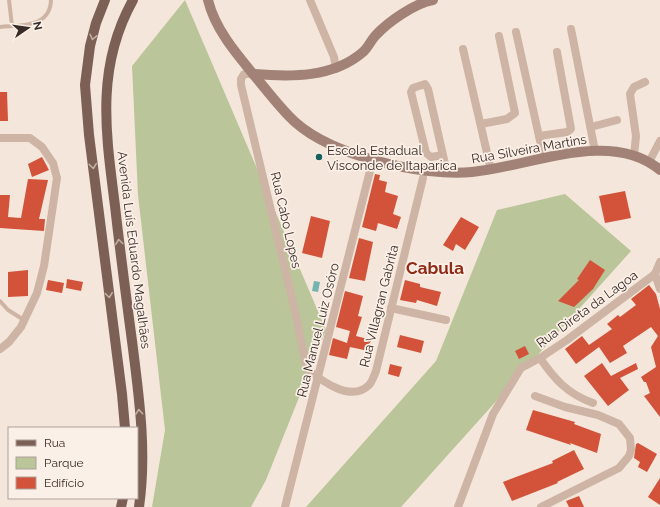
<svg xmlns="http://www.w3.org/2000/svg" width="660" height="507" viewBox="0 0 660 507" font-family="Raleway,sans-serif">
	<rect width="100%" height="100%" fill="#f4e6da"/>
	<g fill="#bac599">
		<path d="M185,0L326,330L266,480L251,507H152L165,430L138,195L132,66Z"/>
		<path d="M565,194L631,251L401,507H306L436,361L497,210Z"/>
	</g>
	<path fill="#76b4b2" d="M314,281L320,282L318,292L312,291Z"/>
	<g fill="#d2523a">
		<path d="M0,92H7L8,121H0Z"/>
		<path d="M42,157L49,170L32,177L28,164Z"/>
		<path d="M375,174L380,175L379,180L387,182L385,192L398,196L393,214L401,217L397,229L378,223L376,231L362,227Z"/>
		<path d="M28,179L48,180L39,219H45L44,231L0,228V195H10L8,217L21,218Z"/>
		<path d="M625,191L631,218L605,223L599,196Z"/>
		<path d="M311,216L330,221L322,258L302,253Z"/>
		<path d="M461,217L479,227L465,250L456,244L453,251L443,245Z"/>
		<path d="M359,238L373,242L365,281L349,278Z"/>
		<path d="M590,260L605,270L593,289L574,307L558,301L579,280L577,279Z"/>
		<path d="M28,270V296L8,297V272Z"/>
		<path d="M67,279L83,282L81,291L66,288Z"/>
		<path d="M48,280L64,283L62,293L46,290Z"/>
		<path d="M405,280L420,284V287L441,292L437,306L417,300L416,303L400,300Z"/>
		<path d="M649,285L656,294L660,309V417L644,396L650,393L646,382H644L641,377L656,367L651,347L658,336L651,327L623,346L627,353L610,363L599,347L576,364L565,349L582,336L589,345L612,329L607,324L618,315L620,317L636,305L631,299Z"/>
		<path d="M345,291L363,296L358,316L362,317L356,336L372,340L364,350L350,347L347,359L329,355L333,338L347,343L350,331L336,327Z"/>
		<path d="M400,335L424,341L421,353L397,347Z"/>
		<path d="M525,346L529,354L519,359L515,351Z"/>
		<path d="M602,363L611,376L636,363L638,369L620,378L629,390L608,406L584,376Z"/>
		<path d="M390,364L402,367L399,377L388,374Z"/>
		<path d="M533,410L575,422L574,424L601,434L597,453L570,443L571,445L526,430Z"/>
		<path d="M638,443L657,454L647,472L638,467L640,462L634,458L636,444Z"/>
		<path d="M574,450L584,469L557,482L558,483L512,501L503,482L553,463L552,461Z"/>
		<path d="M660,478V505L648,497Z"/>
		<path d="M579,496L584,507H569L566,501Z"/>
	</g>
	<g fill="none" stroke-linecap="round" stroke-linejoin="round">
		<g stroke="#ceb4a5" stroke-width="4">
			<path d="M9,0L12,26"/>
			<path d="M0,27C21,25 50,28 51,0"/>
			<path d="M0,301L8,310L24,320"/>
		</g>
		<g stroke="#ceb4a5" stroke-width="8">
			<path d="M310,0L334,57L336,69"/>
			<path d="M571,29L595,151"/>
			<path d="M516,32L544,159"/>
			<path d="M463,49L491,170"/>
			<path d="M254,74H244L241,79V85L295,311L307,369C322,381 351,403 369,385C372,382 374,376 376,371L423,178"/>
			<path d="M481,124L507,119L515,113L499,36"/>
			<path d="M591,127L617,120"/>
			<path d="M539,136L567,132L571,129L557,52"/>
			<path d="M0,138H30L42,147L53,163L57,178L44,266L37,293L21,327L9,342L0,349"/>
			<path d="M443,155L431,157L426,153L411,92L413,88L425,84L428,89L447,173"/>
			<path d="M634,156L636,136L630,94L634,87L645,82"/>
			<path d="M649,162L660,141"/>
			<path d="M655,274L660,289"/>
			<path d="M655,274L660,262"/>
			<path d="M391,308L446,320"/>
			<path d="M540,358C555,380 568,394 593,403"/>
			<path d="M535,396L565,407L598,415L619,424L630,438L631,450L629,456L619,468L541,507"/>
			<path d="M285,507L373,159"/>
			<path d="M458,507L493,414L521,368L540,358L567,340L655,274"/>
		</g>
		<g stroke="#a28276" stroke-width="10">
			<path d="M208,0C216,33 242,60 263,86C273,98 283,111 295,122C333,156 423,177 472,172C529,167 610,128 660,170"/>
			<path d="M254,74C291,77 333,78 363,52C368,48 371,40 376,35C388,22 415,3 433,0"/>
		</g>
		<g stroke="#7c6056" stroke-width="10">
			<path d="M105,0L96,23L90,46L85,85L89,135L122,394L125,428"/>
			<path d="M133,0C95,68 106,134 115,206C120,251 126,296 132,341C139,396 147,452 139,507"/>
			<path d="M121,507L123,498"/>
		</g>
	</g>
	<defs><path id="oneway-chevron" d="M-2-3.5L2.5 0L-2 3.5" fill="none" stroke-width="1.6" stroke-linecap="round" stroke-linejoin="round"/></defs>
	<g stroke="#c2afa6">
		<use href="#oneway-chevron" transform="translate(93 37) rotate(103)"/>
		<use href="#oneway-chevron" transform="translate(93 166) rotate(83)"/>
		<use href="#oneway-chevron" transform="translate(119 242) rotate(-97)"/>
		<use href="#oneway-chevron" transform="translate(109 295) rotate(83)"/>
		<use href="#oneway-chevron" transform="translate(139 412) rotate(-95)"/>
	</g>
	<circle fill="#185f5d" stroke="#fbf0e7" stroke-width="1.5" cx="319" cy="157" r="4"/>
	<g text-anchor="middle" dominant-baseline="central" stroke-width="3.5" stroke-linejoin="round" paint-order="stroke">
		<g font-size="13" fill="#392b27" stroke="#fbf0e7">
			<text transform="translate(529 149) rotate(-10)">Rua Silveira Martins</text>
			<text transform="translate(286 220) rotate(77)">Rua Cabo Lopes</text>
			<text transform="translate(134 250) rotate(83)">Avenida Luís Eduardo Magalhães</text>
			<text transform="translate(379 306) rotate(-76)">Rua Villagran Gabrita</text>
			<text transform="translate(587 309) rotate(-36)">Rua Direta da Lagoa</text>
			<text transform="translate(318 330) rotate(-76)">Rua Manuel Luiz Osóro</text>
		</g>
		<g font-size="13" fill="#392b27" stroke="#fbf0e7" text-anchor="start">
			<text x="327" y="150">Escola Estadual<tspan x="327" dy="15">Visconde de Itaparica</tspan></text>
		</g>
		<g font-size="17" font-weight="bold" fill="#902a17" stroke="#fbf0e7">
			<text x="435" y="268">Cabula</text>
		</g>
	</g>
	<rect x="8" y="427" width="130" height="72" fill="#fbf0e7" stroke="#ada19a"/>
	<rect x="16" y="440" width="20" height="6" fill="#7c6056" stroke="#ada19a"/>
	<text x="44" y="447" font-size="12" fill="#392b27">Rua</text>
	<rect x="16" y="457" width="20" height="12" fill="#bac599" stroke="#ada19a"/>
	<text x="44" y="467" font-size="12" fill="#392b27">Parque</text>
	<rect x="16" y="477" width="20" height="12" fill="#d2523a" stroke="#ada19a"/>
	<text x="44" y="487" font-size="12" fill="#392b27">Edifício</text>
	<g transform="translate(28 28) rotate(77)" stroke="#fbf0e7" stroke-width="3" paint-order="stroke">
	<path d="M0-3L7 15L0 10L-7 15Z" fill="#392b27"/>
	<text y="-6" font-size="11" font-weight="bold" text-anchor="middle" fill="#392b27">N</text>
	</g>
</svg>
